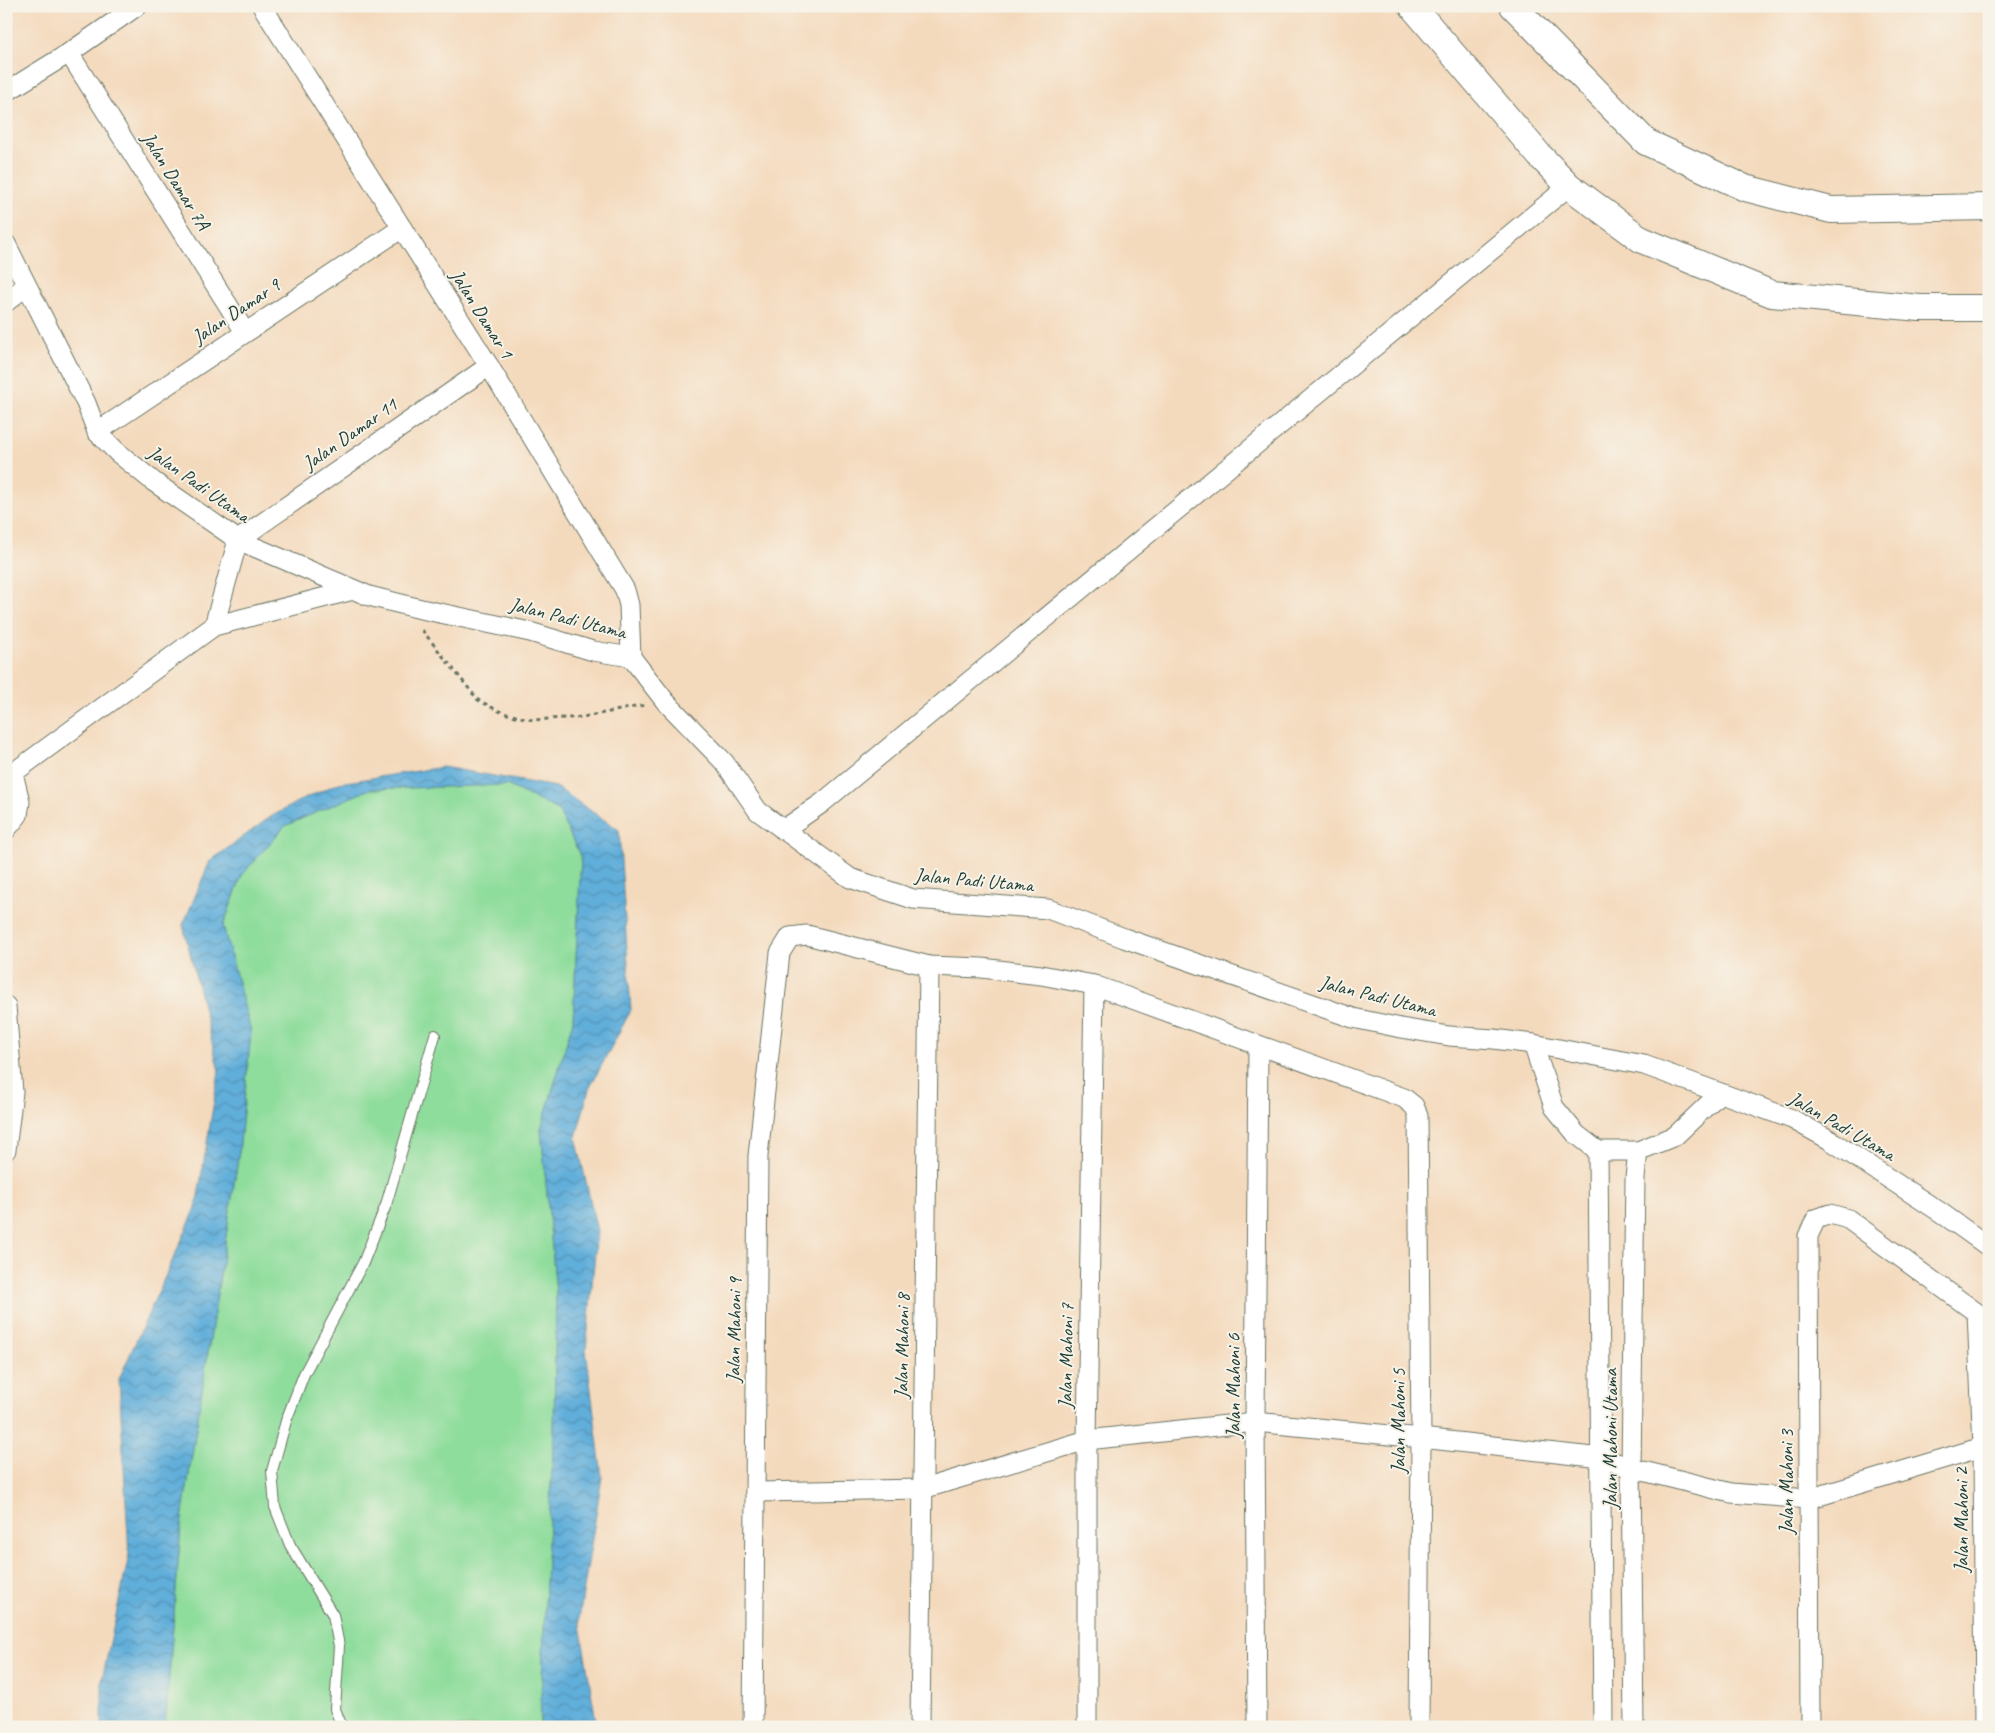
<svg xmlns="http://www.w3.org/2000/svg" width="1995" height="1733" viewBox="0 0 1995 1733" font-family="Caveat,sans-serif">
	<defs>
		<pattern id="water-waves" width="16" height="10" patternUnits="userSpaceOnUse" patternTransform="scale(1.25)"><rect width="16" height="10" fill="#61aeda"/><path d="M0 5q4-4 8 0t8 0" fill="none" stroke="#4f8fb2"/></pattern>
	</defs>
	<rect width="100%" height="100%" fill="#f7f3e8"/>
	<filter id="ink" filterUnits="userSpaceOnUse"><feTurbulence type="fractalNoise" baseFrequency=".02" numOctaves="2"/><feDisplacementMap in="SourceGraphic" scale="10" xChannelSelector="R" yChannelSelector="G"/><feConvolveMatrix kernelMatrix="1 2 1 2 8 2 1 2 1" color-interpolation-filters="sRGB"/></filter>
	<filter id="wash" filterUnits="userSpaceOnUse"><feTurbulence type="fractalNoise" baseFrequency=".0096" numOctaves="4" result="noise"/><feDisplacementMap in="SourceGraphic" scale="20" xChannelSelector="R" yChannelSelector="G"/><feGaussianBlur stdDeviation="1.12" result="paint"/><feColorMatrix in="noise" values="0 0 0 0 0 0 0 0 0 0 0 0 0 0 0 0 0 1.4 0 .05"/><feComposite in="paint" operator="in"/></filter>
	<g filter="url(#wash)">
		<rect width="100%" height="100%" fill="#f4dabd"/>
		<path fill="#8fdd9c" stroke="#578d68" d="M507,785L558,810L581,857L573,1021L541,1129L556,1292L554,1433L547,1560L540,1727H165L181,1526L239,1152L251,1032L223,926L242,875L284,826L370,789Z"/>
		<path fill="url(#water-waves)" stroke="#407687" d="M443,767L556,787L619,830L631,1010L589,1089L576,1137L597,1231L586,1350L602,1477L579,1619L597,1727H540L547,1560L554,1433L556,1292L541,1129L573,1021L581,857L558,810L507,785L370,789L285,826L242,875L223,926L251,1032L239,1152L181,1526L165,1727H102V1680L129,1555L119,1379L196,1208L219,1071L183,925L210,861L269,818L297,802L339,783Z"/>
	</g>
	<g filter="url(#ink)">
		<g fill="none" stroke-linecap="round" stroke-linejoin="round">
			<defs>
				<path id="lane" d="M342,1727L335,1709L339,1646L333,1615L290,1545L275,1507L272,1471L286,1421L304,1374L363,1263L386,1205L435,1035"/>
				<g id="street">
					<path d="M262,6L489,366L625,590L629,605L631,657"/>
					<path d="M69,53L245,332"/>
					<path d="M6,92L69,53L137,6"/>
					<path d="M6,244L86,403L97,432L117,452L154,482L238,540L369,596L421,609L530,632L593,651L631,657L665,701L724,762L758,811L850,878L913,899L1048,909L1124,938L1353,1018L1401,1028L1449,1036L1494,1039L1533,1044L1644,1065L1792,1119L1830,1140L1940,1212L1989,1247"/>
					<path d="M6,302L26,286"/>
					<path d="M97,432L402,228"/>
					<path d="M214,626L238,540L489,366"/>
					<path d="M6,768L13,773L20,802L18,815L6,830"/>
					<path d="M13,773L214,626L353,590"/>
					<path d="M783,830L822,803L1569,186"/>
					<path d="M6,1006L13,1092L6,1150"/>
					<path d="M1533,1044L1554,1107L1576,1134L1598,1151H1638L1675,1136L1720,1093"/>
					<path d="M1598,1151L1603,1727"/>
					<path d="M1977,1313L1983,1446L1985,1727"/>
					<path d="M755,1492L923,1489L1087,1440L1255,1422L1421,1438L1602,1458L1631,1468L1731,1493L1809,1499L1989,1445"/>
					<path d="M753,1727L758,1156L780,953L790,937L807,935L929,966L982,968L1041,975L1094,985L1404,1098L1414,1106L1418,1115L1421,1438L1419,1727"/>
					<path d="M920,1727L929,966"/>
					<path d="M1087,1727V1440L1094,985"/>
					<path d="M1257,1727L1255,1422L1258,1046"/>
					<path d="M1634,1727L1631,1468L1635,1178L1638,1151"/>
					<path d="M1810,1727L1808,1236L1816,1219L1830,1214L1848,1219L1977,1313L1989,1325"/>
				</g>
				<g id="secondary">
					<path d="M1412,6L1539,155L1569,186L1642,240L1772,294L1920,308H1989"/>
					<path d="M1513,6L1646,142L1745,188L1831,210L1989,207"/>
				</g>
			</defs>
			<use href="#lane" stroke="#6a7464" stroke-width="12"/>
			<use href="#street" stroke="#6a7464" stroke-width="21"/>
			<use href="#secondary" stroke="#6a7464" stroke-width="28"/>
			<path stroke="#6a7464" stroke-width="3" stroke-dasharray="4 4" stroke-linecap="butt" d="M422,630L478,700L503,713L533,720L583,717L645,705"/>
			<use href="#lane" stroke="#fff" stroke-width="10"/>
			<use href="#street" stroke="#fff" stroke-width="19"/>
			<use href="#secondary" stroke="#fff" stroke-width="26"/>
		</g>
	</g>
	<g text-anchor="middle" dominant-baseline="central" stroke-width="4" stroke-linejoin="round" paint-order="stroke">
		<g font-size="20" fill="#1f3d34" stroke="#f7f3e8">
			<text transform="translate(176 181) rotate(58)">Jalan Damar 7A</text>
			<text transform="translate(236 311) rotate(-34)">Jalan Damar 9</text>
			<text transform="translate(482 314) rotate(58)">Jalan Damar 1</text>
			<text transform="translate(350 434) rotate(-35)">Jalan Damar 11</text>
			<text transform="translate(199 484) rotate(35)">Jalan Padi Utama</text>
			<text transform="translate(568 618) rotate(14)">Jalan Padi Utama</text>
			<text transform="translate(974 880) rotate(5)">Jalan Padi Utama</text>
			<text transform="translate(1378 996) rotate(14)">Jalan Padi Utama</text>
			<text transform="translate(1842 1126) rotate(30)">Jalan Padi Utama</text>
			<text transform="translate(734 1330) rotate(-89)">Jalan Mahoni 9</text>
			<text transform="translate(902 1346) rotate(-89)">Jalan Mahoni 8</text>
			<text transform="translate(1066 1356) rotate(-89)">Jalan Mahoni 7</text>
			<text transform="translate(1233 1386) rotate(-90)">Jalan Mahoni 6</text>
			<text transform="translate(1398 1421) rotate(-90)">Jalan Mahoni 5</text>
			<text transform="translate(1610 1439) rotate(-90)">Jalan Mahoni Utama</text>
			<text transform="translate(1786 1482) rotate(-90)">Jalan Mahoni 3</text>
			<text transform="translate(1961 1520) rotate(-90)">Jalan Mahoni 2</text>
		</g>
	</g>
	<rect width="1995" height="1733" fill="none" stroke="#f7f3e8" stroke-width="25"/>
</svg>
